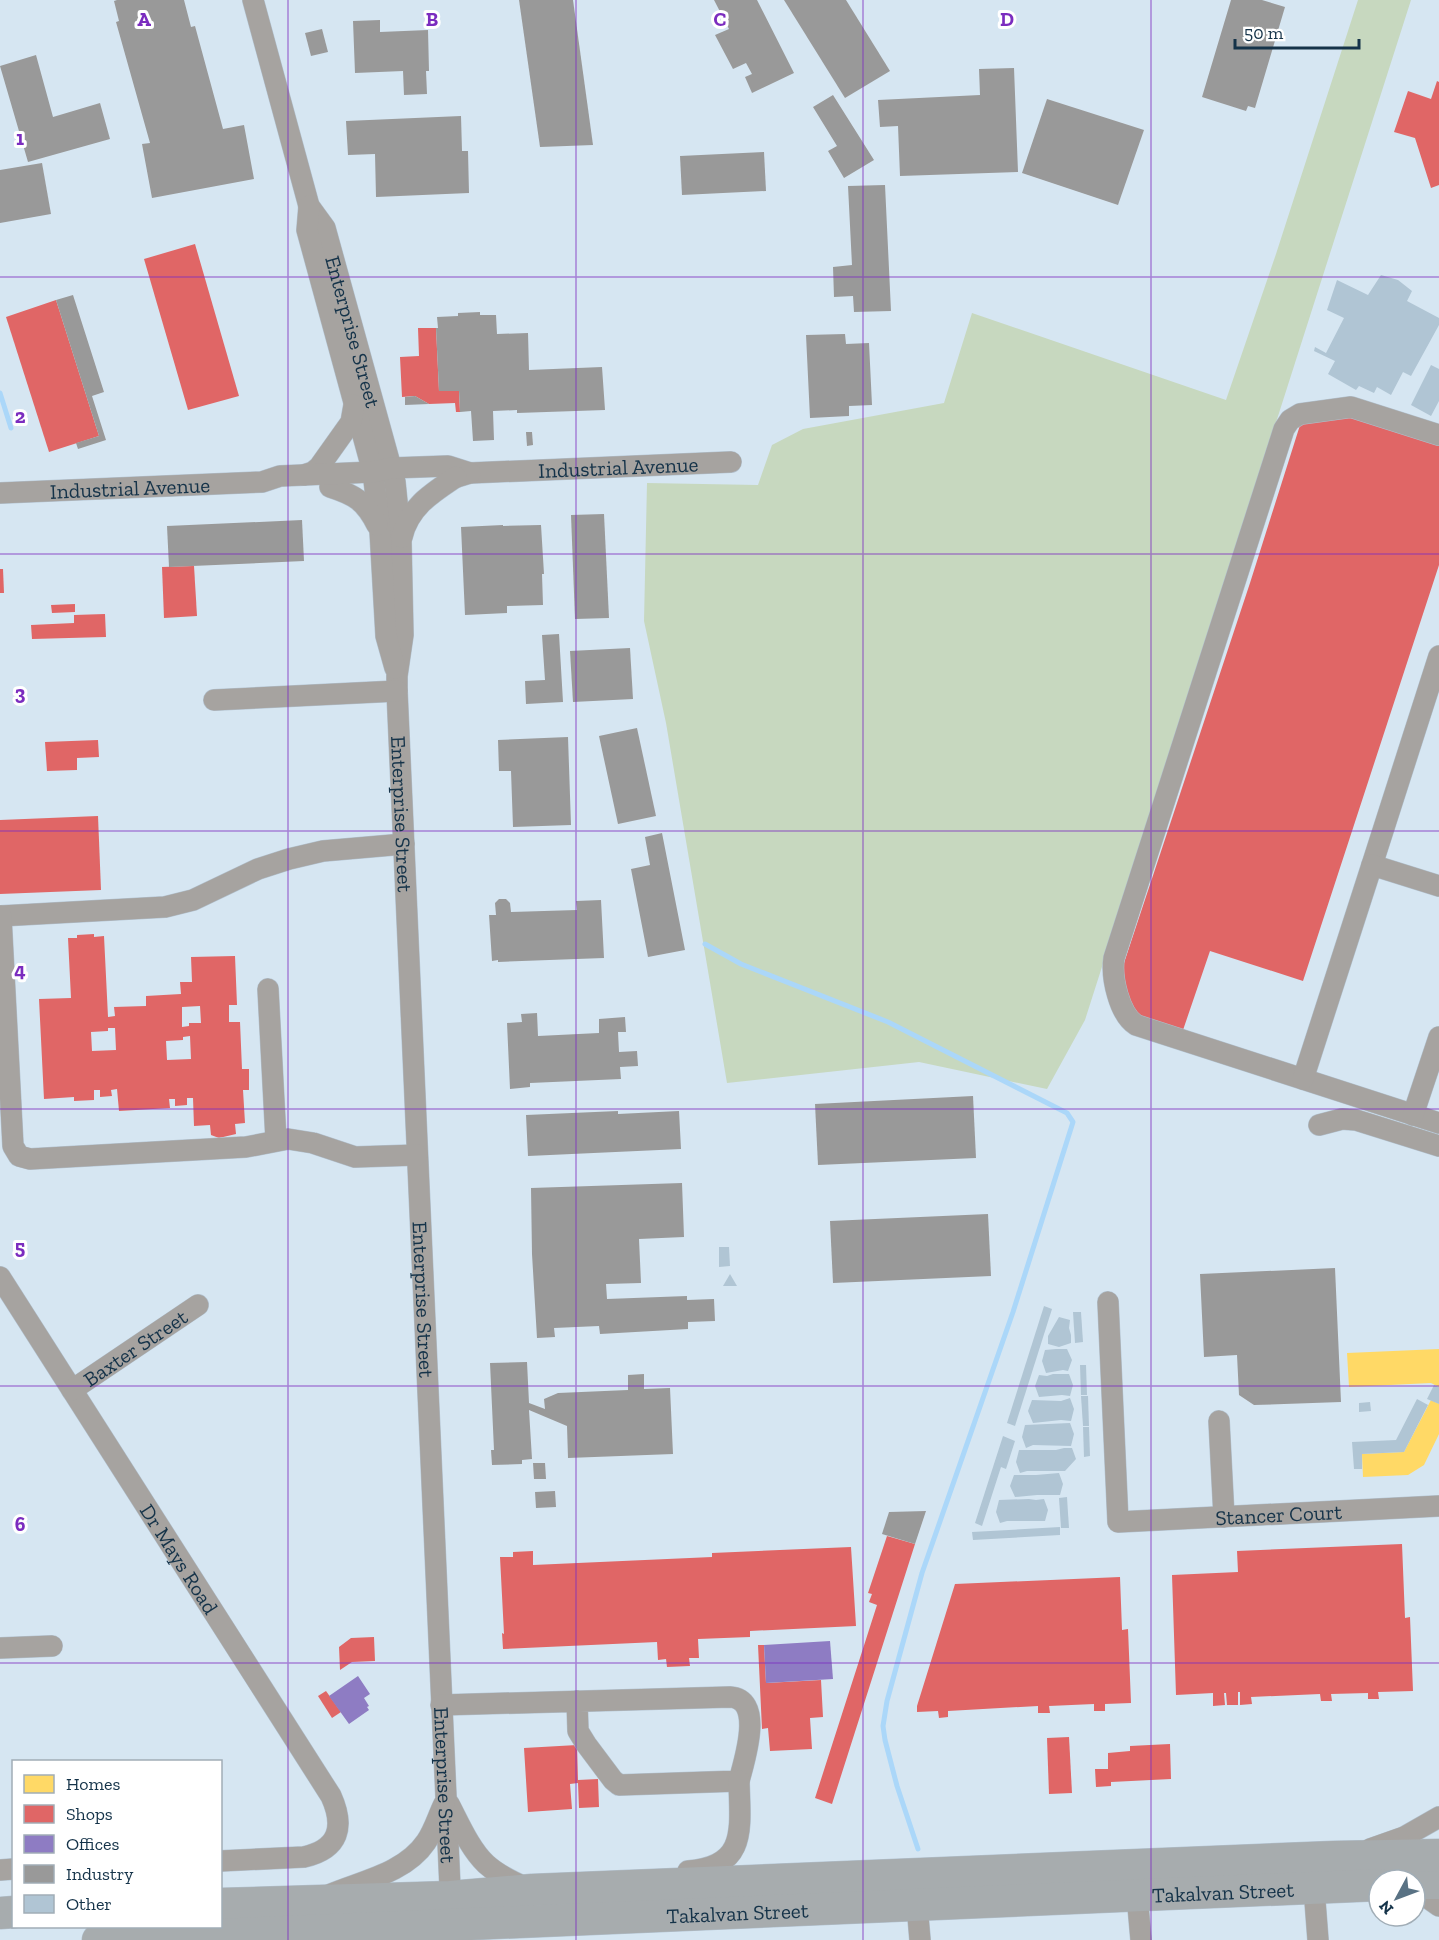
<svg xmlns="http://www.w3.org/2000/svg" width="1439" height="1940" viewBox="0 0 1439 1940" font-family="'Zilla Slab',serif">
	<rect width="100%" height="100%" fill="#d6e6f2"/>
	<path fill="#c7d8bf" d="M1358,0H1411L1085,1020L1047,1089L919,1062L727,1083L666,723L644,621L647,483L758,485L772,445L803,429L944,403L972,313L1226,400L1276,254Z"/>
	<g fill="#ffd966">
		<path d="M1439,1349V1387L1431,1383L1349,1387L1347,1353Z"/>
		<path d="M1431,1400L1439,1404V1434L1424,1465L1408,1475L1363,1477L1362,1454L1404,1452Z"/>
	</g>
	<g fill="#e06666" fill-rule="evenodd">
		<path d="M1437,81L1439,82V185L1431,188L1415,138L1394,132L1408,91L1431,99Z"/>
		<path d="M195,244L239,396L188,410L144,259Z"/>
		<path d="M56,300L99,436L49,452L6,317Z"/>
		<path d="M418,328H436L439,391H459L460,412H456L455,403L429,404L415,396L402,397L400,357L419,356Z"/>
		<path d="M1348,414L1439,444V565L1303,981L1210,951L1182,1033L1134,1018L1121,972L1250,583L1301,422Z"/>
		<path d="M194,566L197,616L164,618L162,567Z"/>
		<path d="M0,569H3L4,593H0Z"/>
		<path d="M75,604V612L52,613L51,605Z"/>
		<path d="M105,614L106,637L32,639L31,625L74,623V615Z"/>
		<path d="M98,740L99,757L77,758V770L47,771L45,742Z"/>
		<path d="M98,816L101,890L0,894V820Z"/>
		<path d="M94,934V937L104,936L108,1017L115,1016L114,1007L146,1006V996L181,994L180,982H192L191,957L235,956L237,1005H229V1022H240L242,1069H249V1090H243L245,1123L235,1124L236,1134L219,1138L211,1135L210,1125L194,1126L193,1098H187V1105L175,1106V1099H169L170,1108L119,1111L117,1089L111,1090L112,1096L100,1097V1090H94V1100L74,1101V1097L44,1099L39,999L71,998L68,938H77V935ZM200,1006L201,1023H189V1026L182,1027V1007ZM108,1028H115L116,1050L92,1051L91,1032L108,1031ZM190,1036L191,1059L167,1060L166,1041L183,1040V1037Z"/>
		<path d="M887,1536L915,1544L832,1804L815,1798L877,1605L869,1602L872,1594L868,1593Z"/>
		<path d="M1402,1544L1405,1618L1410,1617L1413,1691L1378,1692L1379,1699H1368V1693L1331,1694L1332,1701H1321L1320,1694L1251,1697L1252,1704L1240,1705V1692H1238V1705H1227L1226,1693H1224L1225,1705L1213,1706V1693L1176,1695L1172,1575L1238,1572L1237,1551Z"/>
		<path d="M851,1547L856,1626L750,1631V1637L698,1639L699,1658H689L690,1666L667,1667L666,1659L658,1660L657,1642L503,1649L502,1633L504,1634L500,1557H513V1552L533,1551V1565L712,1557V1553Z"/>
		<path d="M1120,1577L1122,1630L1128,1629L1131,1703L1105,1704V1711H1094V1704L1049,1706L1050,1713H1038V1706L948,1711V1717L939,1718L938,1711L917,1712V1706L955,1584Z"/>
		<path d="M374,1637L375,1661L352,1662L340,1670L339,1647L351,1638Z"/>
		<path d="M758,1645H764L766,1683L821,1680L823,1717L810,1718L812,1749L770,1751L768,1728L762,1729Z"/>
		<path d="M326,1691L341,1712L332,1718L318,1696Z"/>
		<path d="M1069,1737L1072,1793L1049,1794L1047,1738Z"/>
		<path d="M1170,1744L1171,1779L1111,1782V1786L1096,1787L1095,1769H1108V1753L1130,1751V1746Z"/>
		<path d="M577,1745L578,1780L598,1779L599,1807L579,1808L578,1783L570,1784L572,1809L528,1812L524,1748Z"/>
	</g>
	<g fill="#8e7cc3">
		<path d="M830,1641L833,1679L766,1683L764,1645Z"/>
		<path d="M358,1676L370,1694L364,1698L369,1706L367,1707L369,1710L349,1724L329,1696Z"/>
	</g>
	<g fill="#999">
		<path d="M117,0H184L191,27L195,26L223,129L244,125L254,179L152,198L142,144L150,143L116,22L119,21L114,1Z"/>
		<path d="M519,0H573L593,145L540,147Z"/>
		<path d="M714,0H757L794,73L752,93L745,77L752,74L746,63L733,69L715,35L729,29Z"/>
		<path d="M784,0H846L890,71L845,98Z"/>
		<path d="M1231,0H1262L1285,7L1255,108L1248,106L1246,111L1202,97Z"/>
		<path d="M380,20V32L428,30L429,71H426L427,94L404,95L403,71L355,73L353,21Z"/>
		<path d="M322,29L328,52L311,56L305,33Z"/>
		<path d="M36,55L53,117L100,103L110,139L28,162L0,66Z"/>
		<path d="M1014,68L1018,172L900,176L898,126L880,127L878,100L980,95L979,69Z"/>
		<path d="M833,95L874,160L844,178L828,151L837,146L813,107Z"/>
		<path d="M1047,99L1144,130L1118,205L1022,173Z"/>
		<path d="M461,116L462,151H468L469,193L376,197L375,154L348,155L346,121Z"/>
		<path d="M764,152L766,191L682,195L680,156Z"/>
		<path d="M42,163L51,214L0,223V170Z"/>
		<path d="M885,185L891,311L854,312L853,296L834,297L833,267L852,265L848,186Z"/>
		<path d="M73,295L104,392L92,396L106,440L78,449L76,443L99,436L56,300Z"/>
		<path d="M480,312V315H496L497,334L528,333L529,370L602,367L605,410L517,413V410L493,411L494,440L473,441L471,411L460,412L459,391H439L436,328H438L437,317L458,316V313Z"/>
		<path d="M845,334L846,344L869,343L872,405L849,406V416L810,418L806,335Z"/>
		<path d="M415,396L429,404L405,405V397Z"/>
		<path d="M526,432H532L533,445L527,446Z"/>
		<path d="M604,514L609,618L575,619L571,515Z"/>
		<path d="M302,520L304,561L169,567L167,526Z"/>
		<path d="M503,525V526L541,525L544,574H542L543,605L507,606V613L465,615L461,527Z"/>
		<path d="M559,634L563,702L526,704L525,681L545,680L542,635Z"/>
		<path d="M630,648L633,699L573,702L570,651Z"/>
		<path d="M637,728L656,816L618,824L599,736Z"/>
		<path d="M568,737L571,825L513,827L511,771H499L498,740Z"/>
		<path d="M662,833L685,950L648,957L631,869L650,865L645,837Z"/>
		<path d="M499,899H506L510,903L511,912L577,910L576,901L601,900L604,958L498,962V960L492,961L489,915H496L495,903Z"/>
		<path d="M537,1013L538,1036L599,1033V1019L625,1017L626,1032H618L619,1052L637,1051L638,1066L620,1067L621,1079L530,1083V1087L510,1089L507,1023L522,1022L521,1014Z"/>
		<path d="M973,1096L976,1158L818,1165L815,1104Z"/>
		<path d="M618,1111V1114L679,1111L681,1149L528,1156L526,1115Z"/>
		<path d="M682,1183L684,1237L639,1239L641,1283L606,1284L607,1299L687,1296V1300L714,1299L715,1321L688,1322V1329L600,1334L599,1326L554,1328L555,1337L537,1338L532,1254L531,1188Z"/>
		<path d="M988,1214L991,1276L833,1283L830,1221Z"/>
		<path d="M1335,1268L1341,1402L1254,1405L1239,1395L1237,1355L1204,1357L1200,1274Z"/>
		<path d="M527,1362L529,1403L545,1409L544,1399L558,1393L628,1390V1375L644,1374V1389L670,1388L673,1454L568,1458L567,1426L529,1410L532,1459L522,1460V1464L492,1465L491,1450H494L490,1363Z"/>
		<path d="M533,1463H545L546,1479H534Z"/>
		<path d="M555,1491L556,1507L536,1508L535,1492Z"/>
		<path d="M926,1511L915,1544L882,1534L889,1512Z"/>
	</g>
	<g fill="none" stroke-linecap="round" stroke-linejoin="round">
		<g stroke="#abd7f9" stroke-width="5">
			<path d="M0,393L11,428"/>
			<path d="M705,944L741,964L888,1022L1067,1113L1073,1122L1013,1312L922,1573L887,1701L883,1726L885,1740L897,1786L918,1849"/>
		</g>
	</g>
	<g fill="#b0c5d4">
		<path d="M1381,275L1398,280L1412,291L1407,301L1439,318V325L1411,376L1403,372L1391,395L1377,387L1374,393L1359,386L1356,390L1328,374L1335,361L1314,351L1315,347L1326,353L1344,318L1327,310L1337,280L1368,295Z"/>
		<path d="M1431,365L1439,369V401L1431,416L1411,405Z"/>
		<path d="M719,1247H729L730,1266L719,1267Z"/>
		<path d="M730,1274L737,1286H723Z"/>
		<path d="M1044,1306L1052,1309L1015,1426L1007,1423Z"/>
		<path d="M1073,1312H1081L1083,1342L1075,1343Z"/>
		<path d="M1059,1317L1070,1320L1069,1328L1071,1335V1343L1059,1347L1048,1344V1336Z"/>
		<path d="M1056,1349H1067L1072,1360L1068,1371L1063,1370L1046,1373L1042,1361L1045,1350Z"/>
		<path d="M1080,1365H1086L1087,1395H1081Z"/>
		<path d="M1053,1374H1069L1073,1385L1070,1396L1062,1395L1039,1397L1035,1386L1039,1375L1047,1376Z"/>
		<path d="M1434,1385L1439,1387V1404L1427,1399Z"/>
		<path d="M1081,1396H1088L1089,1426H1083Z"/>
		<path d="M1070,1398L1074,1409L1071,1421L1061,1420L1033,1423L1028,1411L1032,1400L1061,1401Z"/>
		<path d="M1417,1399L1428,1405L1404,1452L1362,1454V1469H1354L1352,1442L1396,1440Z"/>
		<path d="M1370,1402L1371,1411L1359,1412V1403Z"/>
		<path d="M1070,1423L1074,1434L1071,1446L1033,1445L1026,1448L1022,1437L1025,1425Z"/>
		<path d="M1083,1427H1089L1090,1456L1084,1457Z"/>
		<path d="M1003,1436L1015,1441L1006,1469L1001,1467L982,1526L975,1523Z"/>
		<path d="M1064,1448H1072L1076,1459L1065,1471H1027L1020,1473L1016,1462L1019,1450H1056Z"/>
		<path d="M1059,1473L1063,1484L1060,1495H1037L1015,1497L1010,1486L1014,1475H1036Z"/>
		<path d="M1067,1497L1069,1528H1061L1059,1498Z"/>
		<path d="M1029,1499L1036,1500L1044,1499L1048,1510L1045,1521H1007L1000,1523L996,1512L999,1500Z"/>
		<path d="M1060,1527V1535L973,1540L972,1532Z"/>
	</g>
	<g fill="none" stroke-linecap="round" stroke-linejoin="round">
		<defs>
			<g id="minor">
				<path id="s1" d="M253,0L309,206L325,228L395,482L401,541L403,635L397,676V691L451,1910"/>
				<path d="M309,206L307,230L373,472L380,531L386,636L395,668"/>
				<path d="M1439,435L1351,407L1300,414L1290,420L1284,429L1114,958C1111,977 1119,1014 1136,1025L1439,1123"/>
				<path d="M304,475L313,472L319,467L351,422L354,405"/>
				<path id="s2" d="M457,477L470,473L731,462"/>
				<path d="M330,487C355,495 365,501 377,525"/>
				<path id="s3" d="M0,493L262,482L280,476L373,472L391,468L448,466L470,473"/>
				<path d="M402,537C409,507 432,493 456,477"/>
				<path d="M214,700L397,691"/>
				<path d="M1372,865L1439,656"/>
				<path d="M0,916L165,907L193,900L258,869L289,859L323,851L404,844"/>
				<path d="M1,916L13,1146L19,1156L30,1159L246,1147L288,1139L313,1143L355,1157L417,1155"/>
				<path d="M268,989L276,1140"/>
				<path d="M1303,1079L1372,865L1439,886"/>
				<path d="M1413,1115L1439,1037"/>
				<path d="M1319,1125L1342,1119L1356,1120L1439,1146"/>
				<path id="s4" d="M0,1277L331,1796C345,1827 339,1849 304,1857L220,1861"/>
				<path id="s5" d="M1108,1302L1118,1522L1439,1506"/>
				<path id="s6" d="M72,1390L198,1305"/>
				<path d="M1219,1421L1224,1517"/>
				<path d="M0,1648L52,1646"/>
				<path d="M441,1705L730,1697C765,1699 744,1761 739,1781L619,1785L613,1780L586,1744L578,1731L577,1701"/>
				<path d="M449,1804C459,1823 470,1849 486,1864C498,1875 513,1882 527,1888"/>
				<path d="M1370,1849L1404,1837L1439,1817"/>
				<path d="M0,1870L14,1869"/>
				<path d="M688,1871C748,1867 740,1828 739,1781"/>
				<path d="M1314,1888L1318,1940"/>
				<path d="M1415,1889L1439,1906"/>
				<path d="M916,1893L920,1940"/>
				<path d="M329,1895C362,1881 405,1873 426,1842C434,1831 438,1816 444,1804"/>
				<path d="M1137,1895L1141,1940"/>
			</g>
			<g id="highway">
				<path d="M1415,1883H1439"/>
				<path d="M220,1904L450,1897L532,1890L1334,1857L1439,1855"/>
				<path d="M0,1913L14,1912"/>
				<path id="s7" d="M98,1940L1379,1885"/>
			</g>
		</defs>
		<use href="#minor" stroke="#b2c1ce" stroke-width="22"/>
		<use href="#highway" stroke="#b2c1ce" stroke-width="33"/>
		<use href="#minor" stroke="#a6a3a0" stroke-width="21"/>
		<use href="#highway" stroke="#a7acae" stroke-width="32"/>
	</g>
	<path fill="none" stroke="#7b2cbf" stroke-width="1.5" stroke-opacity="0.55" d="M288,0V1940M576,0V1940M863,0V1940M1151,0V1940M0,277H1439M0,554H1439M0,831H1439M0,1109H1439M0,1386H1439M0,1663H1439"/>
	<g text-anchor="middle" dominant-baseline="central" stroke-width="6" stroke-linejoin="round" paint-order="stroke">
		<g font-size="21" fill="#153349" stroke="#fff">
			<text stroke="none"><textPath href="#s1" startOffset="348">Enterprise Street</textPath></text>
			<text stroke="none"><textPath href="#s2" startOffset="162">Industrial Avenue</textPath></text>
			<text stroke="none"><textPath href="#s3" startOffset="130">Industrial Avenue</textPath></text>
			<text stroke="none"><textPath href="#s1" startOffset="837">Enterprise Street</textPath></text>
			<text stroke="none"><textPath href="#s1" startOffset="1323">Enterprise Street</textPath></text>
			<text stroke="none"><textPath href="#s6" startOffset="76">Baxter Street</textPath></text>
			<text stroke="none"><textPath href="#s5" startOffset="381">Stancer Court</textPath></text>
			<text stroke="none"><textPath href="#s4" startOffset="334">Dr Mays Road</textPath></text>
			<text stroke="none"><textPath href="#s1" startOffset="1809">Enterprise Street</textPath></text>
			<text stroke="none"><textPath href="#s7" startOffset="1126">Takalvan Street</textPath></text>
			<text stroke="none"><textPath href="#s7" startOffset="640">Takalvan Street</textPath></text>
		</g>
	</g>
	<g font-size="20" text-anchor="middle" font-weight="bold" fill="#7b2cbf" stroke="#fff" stroke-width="6" stroke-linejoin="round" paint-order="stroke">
		<text x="144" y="26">A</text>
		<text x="432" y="26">B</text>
		<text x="720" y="26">C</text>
		<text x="1007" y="26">D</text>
		<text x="20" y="145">1</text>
		<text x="20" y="423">2</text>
		<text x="20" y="700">3</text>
		<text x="20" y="977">4</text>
		<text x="20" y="1254">5</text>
		<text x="20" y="1531">6</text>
	</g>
	<rect x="12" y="1760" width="210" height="168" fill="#ffffff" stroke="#a1adb6" stroke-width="1.5"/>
	<rect x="24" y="1775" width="30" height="18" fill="#ffd966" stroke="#a1adb6" stroke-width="1.5"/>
	<text x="66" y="1790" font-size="18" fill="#153349">Homes</text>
	<rect x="24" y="1805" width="30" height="18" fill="#e06666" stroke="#a1adb6" stroke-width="1.5"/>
	<text x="66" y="1820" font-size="18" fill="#153349">Shops</text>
	<rect x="24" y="1835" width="30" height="18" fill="#8e7cc3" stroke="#a1adb6" stroke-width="1.5"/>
	<text x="66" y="1850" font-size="18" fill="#153349">Offices</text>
	<rect x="24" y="1865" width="30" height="18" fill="#999999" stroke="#a1adb6" stroke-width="1.5"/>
	<text x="66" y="1880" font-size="18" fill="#153349">Industry</text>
	<rect x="24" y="1895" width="30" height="18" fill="#b0c5d4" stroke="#a1adb6" stroke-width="1.5"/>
	<text x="66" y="1910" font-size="18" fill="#153349">Other</text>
	<g transform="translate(1397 1898) rotate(229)"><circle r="28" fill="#ffffff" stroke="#a1adb6" stroke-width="1.5"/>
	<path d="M0-4.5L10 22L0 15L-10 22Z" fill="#597284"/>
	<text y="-9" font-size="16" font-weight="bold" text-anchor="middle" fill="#153349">N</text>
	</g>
	<path d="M1235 39v9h124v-9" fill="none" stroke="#153349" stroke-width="3"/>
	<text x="1244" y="39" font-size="18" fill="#153349" stroke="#ffffff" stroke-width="4.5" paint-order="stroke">50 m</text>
</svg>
